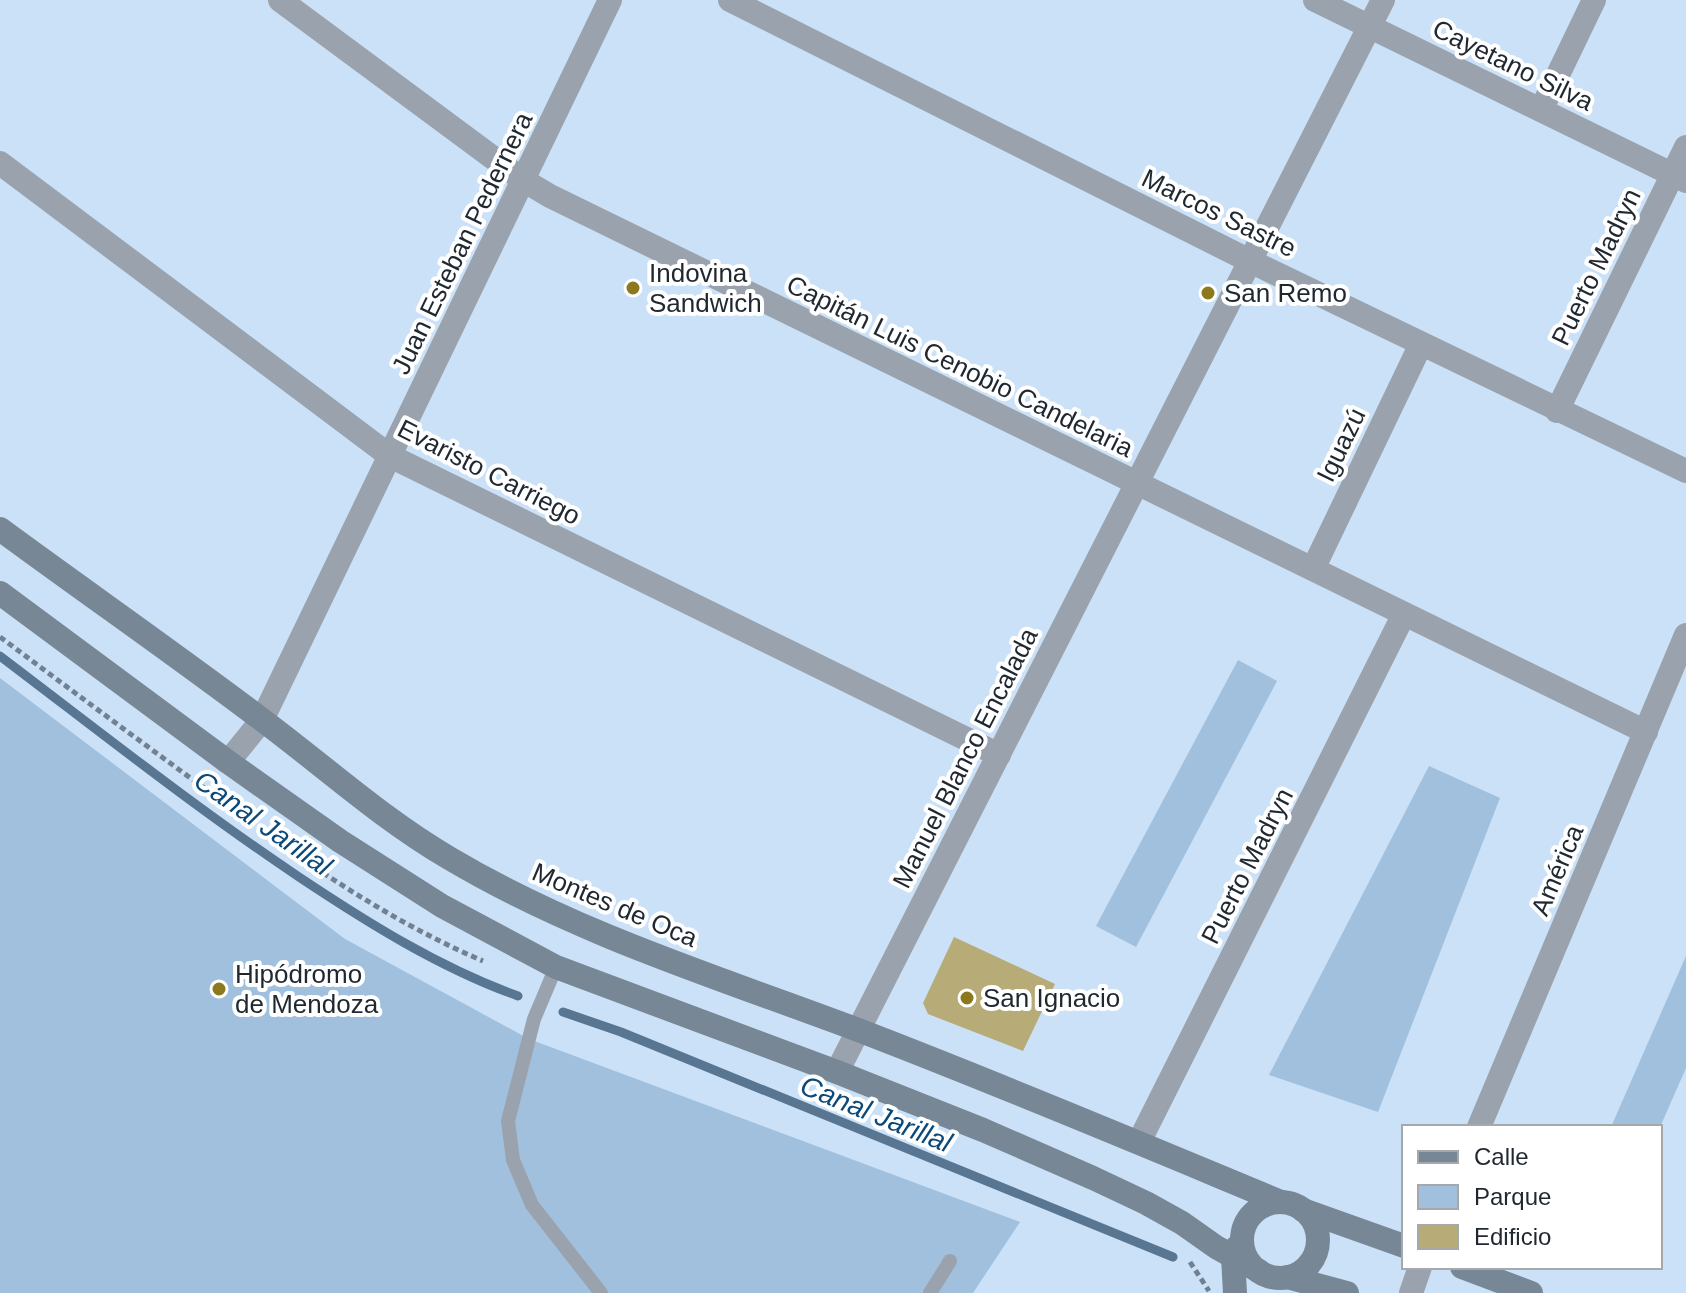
<svg xmlns="http://www.w3.org/2000/svg" width="1686" height="1293" viewBox="0 0 1686 1293" font-family="Helvetica,sans-serif">
	<rect width="100%" height="100%" fill="#cae1f8"/>
	<g fill="#a1c0dd">
		<path d="M1238,660L1277,681L1136,947L1096,926Z"/>
		<path d="M0,678L345,939L529,1039L1020,1222L973,1293H0Z"/>
		<path d="M1429,766L1500,798L1378,1112L1269,1075Z"/>
		<path d="M1686,956V1068L1660,1127H1611Z"/>
	</g>
	<g fill="none" stroke-linecap="round" stroke-linejoin="round">
		<g stroke="#587591" stroke-width="9">
			<path d="M0,656C99,731 196,808 299,877C368,923 440,968 518,996"/>
			<path d="M563,1012L621,1032L1173,1257"/>
		</g>
	</g>
	<path fill="#b7ab78" d="M954,937L1055,984L1023,1051L928,1014L923,1003Z"/>
	<g fill="none" stroke-linecap="round" stroke-linejoin="round">
		<g stroke="#728191" stroke-width="5" stroke-dasharray="6 4" stroke-linecap="butt">
			<path d="M0,637C67,687 133,736 200,785C290,852 380,917 483,961"/>
			<path d="M1190,1262L1209,1291"/>
		</g>
		<g stroke="#9aa3ad" stroke-width="14">
			<path d="M556,967L534,1019L508,1121L513,1160L532,1205L601,1293"/>
			<path d="M930,1293L950,1261"/>
		</g>
		<g stroke="#9aa3ad" stroke-width="24">
			<path d="M280,0L523,180L550,196L1646,732"/>
			<path d="M730,0L1250,261L1686,471"/>
			<path d="M1315,0L1686,181"/>
			<path d="M1541,110L1594,0"/>
			<path d="M0,163L390,456L999,755"/>
			<path d="M1557,411L1686,147"/>
			<path d="M1313,569L1421,344"/>
			<path d="M228,762L262,720L610,0"/>
			<path d="M837,1072L1383,0"/>
			<path d="M1479,1127L1686,635"/>
			<path d="M1139,1142L1404,614"/>
			<path d="M1411,1293L1420,1267"/>
		</g>
		<g stroke="#788795" stroke-width="24">
			<path d="M0,529C87,593 175,654 261,719C323,765 382,819 449,858C575,933 717,977 853,1028C997,1083 1139,1143 1281,1202"/>
			<path d="M0,593L228,762L340,841L442,906L556,967L837,1072L983,1130L1093,1178L1146,1203L1182,1223L1216,1247L1259,1271"/>
			<circle cx="1280" cy="1240" r="38"/>
			<path d="M1303,1210L1404,1246"/>
			<path d="M1462,1267L1531,1293"/>
			<path d="M1287,1277L1347,1293"/>
			<path d="M1235,1293L1233,1257L1237,1247"/>
		</g>
	</g>
	<g fill="#8c791e" stroke="#fff" stroke-width="3">
		<circle cx="633" cy="288" r="8"/>
		<circle cx="1208" cy="293" r="8"/>
		<circle cx="219" cy="989" r="8"/>
		<circle cx="967" cy="998" r="8"/>
	</g>
	<g text-anchor="middle" dominant-baseline="central" stroke-width="8" stroke-linejoin="round" paint-order="stroke">
		<g font-size="26" fill="#1f2730" stroke="#fff">
			<text transform="translate(1513 65) rotate(26)">Cayetano Silva</text>
			<text transform="translate(1219 213) rotate(26)">Marcos Sastre</text>
			<text transform="translate(462 243) rotate(-64)">Juan Esteban Pedernera</text>
			<text transform="translate(1596 267) rotate(-64)">Puerto Madryn</text>
			<text transform="translate(960 366) rotate(26)">Capitán Luis Cenobio Candelaria</text>
			<text transform="translate(1341 445) rotate(-64)">Iguazú</text>
			<text transform="translate(489 472) rotate(27)">Evaristo Carriego</text>
			<text transform="translate(965 758) rotate(-63)">Manuel Blanco Encalada</text>
			<text transform="translate(1247 866) rotate(-63)">Puerto Madryn</text>
			<text transform="translate(1557 870) rotate(-67)">América</text>
			<text transform="translate(615 905) rotate(23)">Montes de Oca</text>
		</g>
		<g font-size="26" fill="#1f2730" stroke="#fff" text-anchor="start">
			<text x="649" y="273">Indovina<tspan x="649" dy="30">Sandwich</tspan></text>
			<text x="1224" y="293">San Remo</text>
			<text x="235" y="974">Hipódromo<tspan x="235" dy="30">de Mendoza</tspan></text>
			<text x="983" y="998">San Ignacio</text>
		</g>
		<g font-size="28" font-style="italic" fill="#0a4979" stroke="#fff">
			<text transform="translate(263 823) rotate(35)">Canal Jarillal</text>
			<text transform="translate(876 1114) rotate(22)">Canal Jarillal</text>
		</g>
	</g>
	<rect x="1402" y="1125" width="260" height="144" fill="#ffffff" stroke="#a5a9ac" stroke-width="2"/>
	<rect x="1418" y="1151" width="40" height="12" fill="#788795" stroke="#a5a9ac" stroke-width="2"/>
	<text x="1474" y="1165" font-size="24" fill="#1f2730">Calle</text>
	<rect x="1418" y="1185" width="40" height="24" fill="#a1c0dd" stroke="#a5a9ac" stroke-width="2"/>
	<text x="1474" y="1205" font-size="24" fill="#1f2730">Parque</text>
	<rect x="1418" y="1225" width="40" height="24" fill="#b7ab78" stroke="#a5a9ac" stroke-width="2"/>
	<text x="1474" y="1245" font-size="24" fill="#1f2730">Edificio</text>
</svg>
